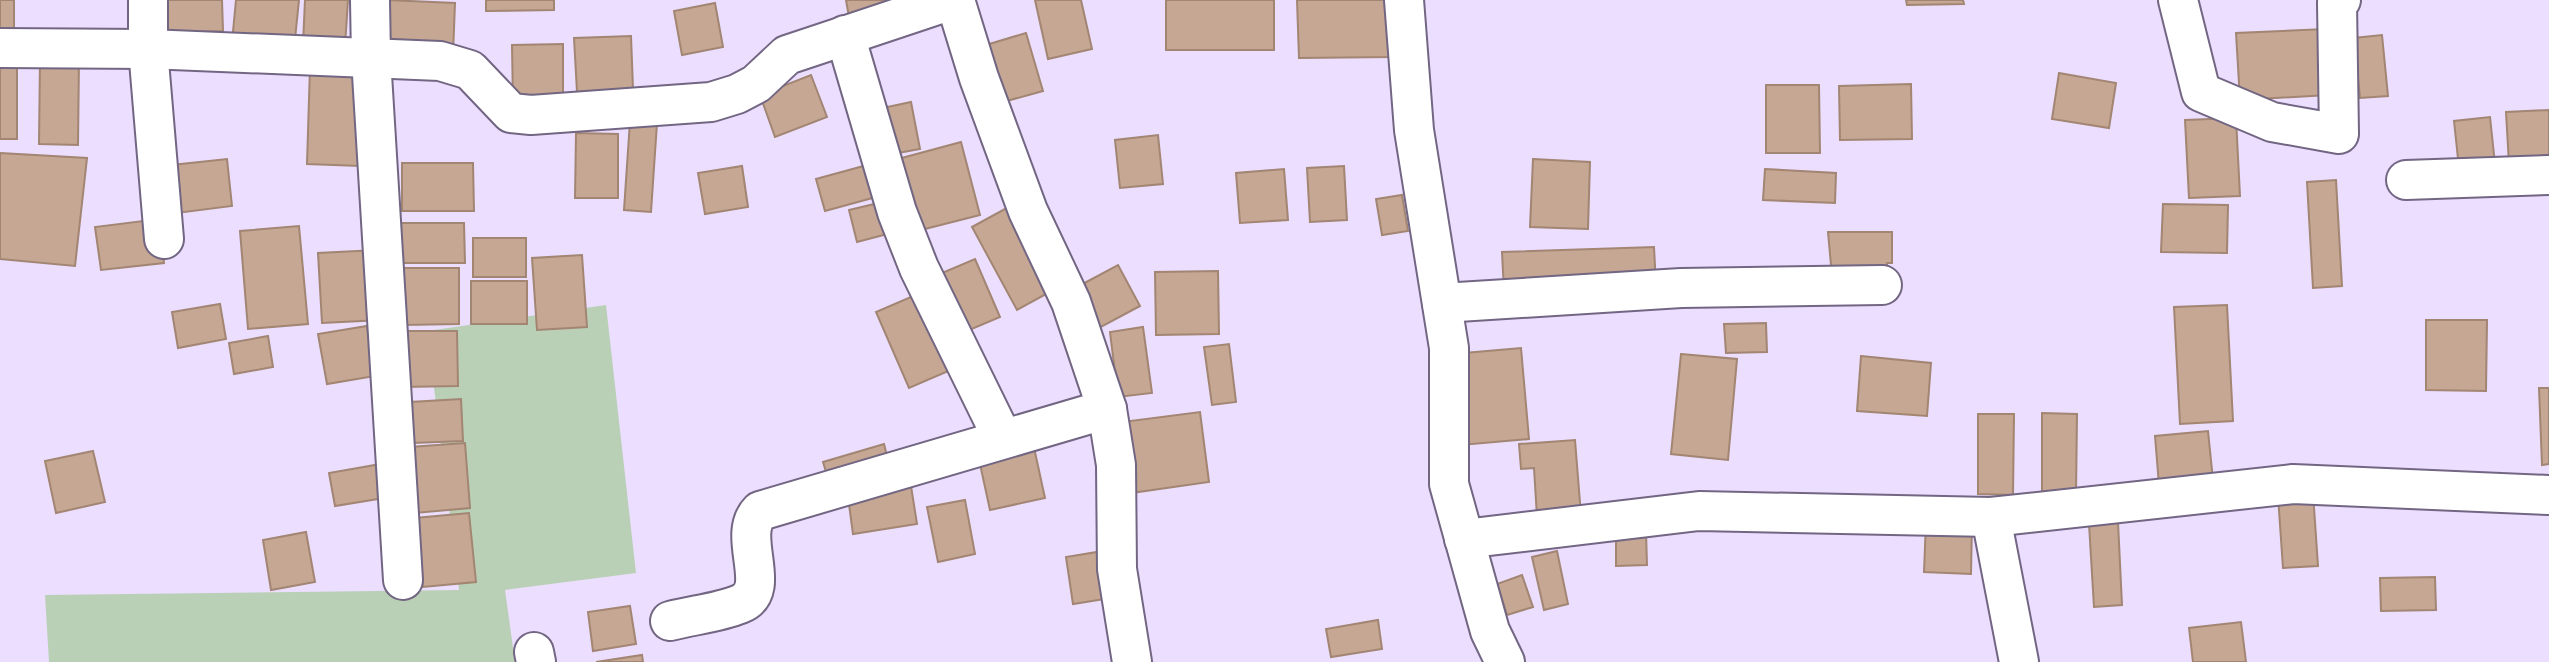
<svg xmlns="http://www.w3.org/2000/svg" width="2549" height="662" viewBox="0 0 2549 662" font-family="'Fira Sans',sans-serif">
	<rect width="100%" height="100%" fill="#ebdeff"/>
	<path fill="#bad0b6" d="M606,305L636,573L505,590L515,662H49L45,595L459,590L427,331Z"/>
	<g fill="#c5a793" stroke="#a28572" stroke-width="2">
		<rect x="0" y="0" width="14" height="37"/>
		<path d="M154,0H222L223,31L156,33Z"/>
		<path d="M236,0H299L294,49L232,42Z"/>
		<path d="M305,0H348L345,46L303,44Z"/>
		<path d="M387,0L455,3L453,54L385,51Z"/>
		<path d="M486,0H554V10L486,11Z"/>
		<path d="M846,0H894L850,23Z"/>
		<path d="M1035,0H1081L1092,49L1048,59Z"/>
		<rect x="1166" y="0" width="108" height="50"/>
		<path d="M1297,0H1390L1392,57L1299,58Z"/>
		<path d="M1906,0H1963L1964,4L1907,5Z"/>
		<path d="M715,3L723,47L682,55L674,11Z"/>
		<path d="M2325,29L2328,95L2240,100L2236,33Z"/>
		<path d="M1026,33L1043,91L1003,102L986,45Z"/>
		<path d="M2382,35L2388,96L2360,98L2354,38Z"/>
		<path d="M631,36L633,89L577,92L574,38Z"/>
		<path d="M563,44V103L513,104L512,45Z"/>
		<path d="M40,59H79L78,145L39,144Z"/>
		<rect x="0" y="62" width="17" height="77"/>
		<path d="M310,67L364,70L360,166L307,164Z"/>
		<path d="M2059,73L2116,83L2109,128L2052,119Z"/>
		<path d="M811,75L827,117L775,137L760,95Z"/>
		<path d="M1911,84L1912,139L1840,140L1839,86Z"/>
		<path d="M1766,85H1819L1820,153H1766Z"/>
		<path d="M911,102L920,149L887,155L878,109Z"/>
		<path d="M2549,110V162L2509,164L2506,112Z"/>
		<path d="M2490,117L2495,164L2459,168L2454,121Z"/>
		<path d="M2236,118L2240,196L2189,198L2185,120Z"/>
		<path d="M630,121L657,123L651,212L624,210Z"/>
		<path d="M576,133L618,134V198H575Z"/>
		<path d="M1158,135L1163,184L1120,188L1115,140Z"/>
		<path d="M961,142L980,215L917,231L898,159Z"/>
		<path d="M0,153L87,158L75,266L0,259Z"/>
		<path d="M227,159L232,206L177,213L172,165Z"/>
		<path d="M1533,159L1590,162L1588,229L1530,227Z"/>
		<path d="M878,162L887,194L825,211L816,179Z"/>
		<path d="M402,163H473L474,211H402Z"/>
		<path d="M742,166L748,207L705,214L698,173Z"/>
		<path d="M1344,166L1347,220L1310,222L1307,168Z"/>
		<path d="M1284,169L1288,220L1240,223L1236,173Z"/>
		<path d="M1765,169L1836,173L1835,203L1763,200Z"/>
		<path d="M2336,180L2342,286L2313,288L2307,182Z"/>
		<path d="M1402,195L1408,231L1382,235L1376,199Z"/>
		<path d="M887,201L895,232L857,242L849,210Z"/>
		<path d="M2163,204L2228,205L2227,253L2161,252Z"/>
		<path d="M1012,205L1057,288L1017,310L972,227Z"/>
		<path d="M159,219L164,263L101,270L95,227Z"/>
		<path d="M401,223H464L465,263H402Z"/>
		<path d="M299,226L308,324L248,329L240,231Z"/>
		<path d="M1828,232H1892V263H1887V276H1832Z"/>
		<rect x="473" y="238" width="53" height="39"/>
		<path d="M1654,247L1656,286L1504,291L1502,252Z"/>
		<path d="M377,250L382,320L322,323L318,253Z"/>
		<path d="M582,255L587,327L537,330L532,258Z"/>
		<path d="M975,259L1000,317L967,331L942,273Z"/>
		<path d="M1118,265L1140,306L1099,328L1077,287Z"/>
		<path d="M402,268H459V324L403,325Z"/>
		<path d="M1218,271L1219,334L1156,335L1155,272Z"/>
		<rect x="471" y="281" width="56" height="43"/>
		<path d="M927,290L960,366L909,388L876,312Z"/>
		<path d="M220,304L226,339L178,348L172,312Z"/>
		<path d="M2227,305L2233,421L2180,424L2174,307Z"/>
		<path d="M2426,320H2487L2486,391L2426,390Z"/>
		<path d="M1766,323L1767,352L1726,353L1724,324Z"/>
		<path d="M367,326L375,376L327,384L318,334Z"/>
		<path d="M1143,327L1152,393L1118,397L1110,332Z"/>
		<path d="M402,331H457L458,386L403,387Z"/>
		<path d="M268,336L273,367L234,374L229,343Z"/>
		<path d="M1229,344L1236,402L1212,405L1204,347Z"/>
		<path d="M1521,348L1529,439L1461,445L1453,354Z"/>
		<path d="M1681,354L1737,359L1728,460L1671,454Z"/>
		<path d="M1861,356L1931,363L1927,416L1857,411Z"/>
		<path d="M2539,388H2549V464L2542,465Z"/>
		<path d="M461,399L463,441L413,443L410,402Z"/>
		<path d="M1200,412L1209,482L1131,493L1122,422Z"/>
		<path d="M2042,413L2077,414L2076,494H2042Z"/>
		<path d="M1978,414H2014L2013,495L1978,494Z"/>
		<path d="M2208,431L2213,480L2159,485L2155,436Z"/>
		<path d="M1575,440L1581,515L1537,517L1534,468L1521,469L1519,444Z"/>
		<path d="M465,443L470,508L415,513L410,447Z"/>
		<path d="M1033,443L1045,498L990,510L978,455Z"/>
		<path d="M884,444L890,468L830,485L823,462Z"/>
		<path d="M93,451L105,502L56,513L45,461Z"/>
		<path d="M392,462L397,496L335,506L329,473Z"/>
		<path d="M911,486L917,524L853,534L848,497Z"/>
		<path d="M2313,493L2318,566L2283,568L2278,496Z"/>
		<path d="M965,500L975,554L938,562L927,507Z"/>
		<path d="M469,513L476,582L423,587L415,518Z"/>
		<path d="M1926,521L1972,522L1971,574L1924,572Z"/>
		<path d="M2118,522L2122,605L2094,607L2089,524Z"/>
		<path d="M306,532L315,582L271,590L263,540Z"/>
		<path d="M1616,532H1646L1647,565L1616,566Z"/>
		<path d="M1557,551L1568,604L1544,610L1532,557Z"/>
		<path d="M1097,552L1105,599L1073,604L1066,557Z"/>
		<path d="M1522,575L1533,607L1507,615L1497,584Z"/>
		<path d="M2435,577L2436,610L2381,611L2380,578Z"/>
		<path d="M630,606L636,644L593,651L588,612Z"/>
		<path d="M1378,620L1382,649L1331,657L1326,629Z"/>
		<path d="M2241,622L2246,662H2193L2189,628Z"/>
		<path d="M642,655L643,662H596Z"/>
	</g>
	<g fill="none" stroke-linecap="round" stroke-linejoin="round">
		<defs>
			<g id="street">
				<path d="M148,0V49L164,239"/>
				<path d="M370,0L371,58L403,580"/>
				<path d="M955,0L979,78L1028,211L1071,302L1107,409L1116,465L1117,569L1132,662"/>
				<path d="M2178,0L2201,92L2272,122L2339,134L2337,3L2341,0"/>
				<path d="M845,35L897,212L919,268L1003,439"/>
				<path d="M0,48L148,49L440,61L470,70L511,113L531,115L711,102L737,94L756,84L787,55L952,0"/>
				<path d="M2406,180L2549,175"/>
				<path d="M1442,303L1681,288L1882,285"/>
				<path d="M1991,517L2019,662"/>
				<path d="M1464,539L1699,511L1991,517L2293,484L2549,495"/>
				<path d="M670,621C693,615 718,613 740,604C775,590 735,536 760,511L1107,409"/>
				<path d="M534,652L536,662"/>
			</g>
			<path id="secondary" d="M1404,0L1414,130L1449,348V484L1490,631L1505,662"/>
		</defs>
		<use href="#street" stroke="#726683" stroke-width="42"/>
		<use href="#secondary" stroke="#726683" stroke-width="42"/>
		<use href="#street" stroke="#fff" stroke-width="38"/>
		<use href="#secondary" stroke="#fff" stroke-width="38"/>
	</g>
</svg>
